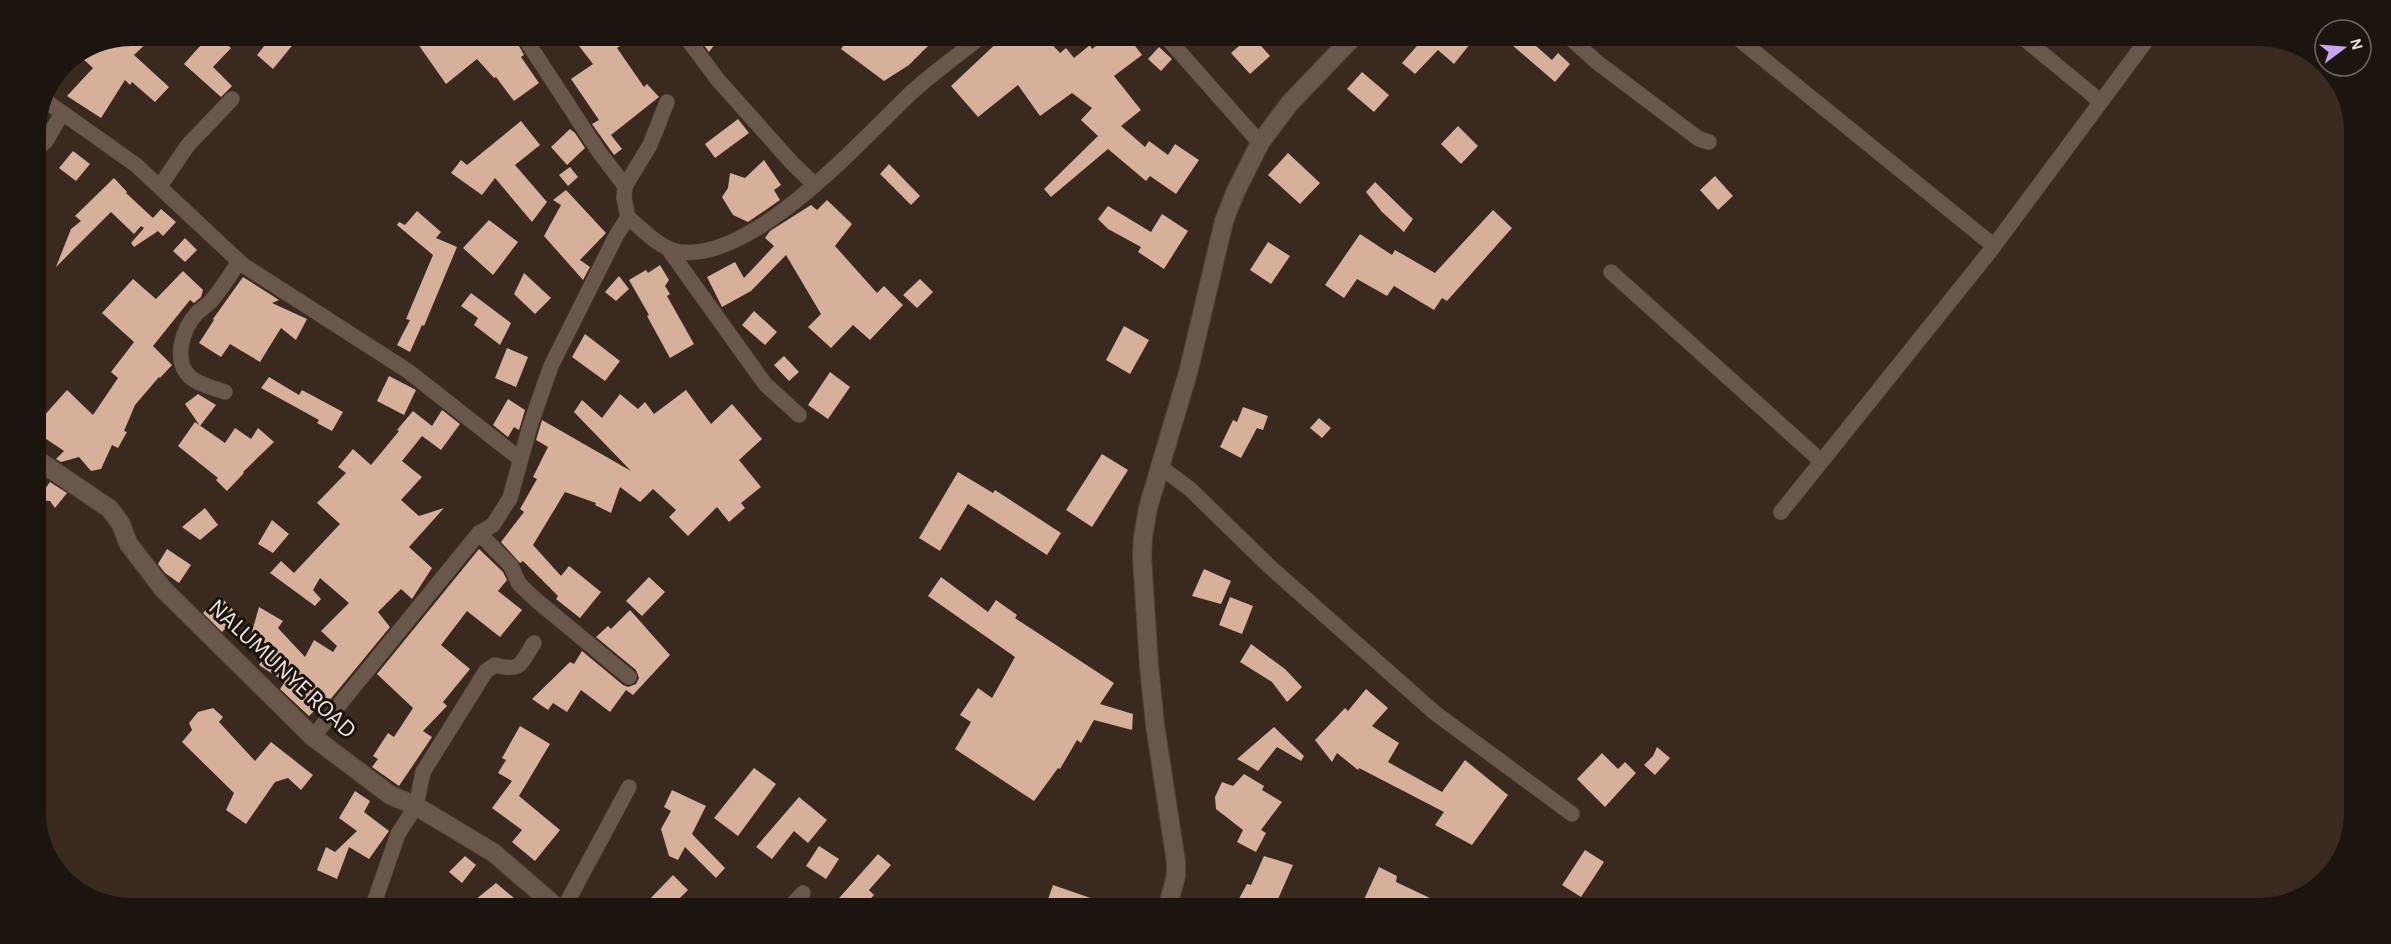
<svg xmlns="http://www.w3.org/2000/svg" width="2391" height="944" viewBox="0 0 2391 944" font-family="'Alegreya Sans',sans-serif">
	<rect width="100%" height="100%" fill="#3a291f"/>
	<g fill="#d6b09a">
		<path d="M132,36H154L134,55L169,87L155,102L132,82L130,85L125,80L101,118L67,96L93,68L81,57Z"/>
		<path d="M209,36H218L231,48L213,67L232,86L221,97L184,64Z"/>
		<path d="M272,36H300L273,69L257,55Z"/>
		<path d="M413,37H514L524,55L521,57L539,83L514,101L496,77L494,78L477,59L446,84Z"/>
		<path d="M572,37H633L617,48L644,87L647,84L659,97L611,135L622,149L614,155L592,124L599,120L571,79L593,64Z"/>
		<path d="M698,37H720L709,52Z"/>
		<path d="M849,38H936L909,65L884,81L841,49Z"/>
		<path d="M1002,38H1046L1060,53L1066,48L1074,58L1090,45L1092,49L1106,38H1129L1142,55L1114,76L1141,110L1121,126L1145,147L1149,141L1168,155L1175,144L1199,160L1176,194L1150,176L1146,181L1108,149L1051,197L1044,189L1098,136L1081,120L1092,108L1072,93L1040,116L1018,85L978,117L951,86Z"/>
		<path d="M1247,39H1255L1270,56L1250,74L1231,53Z"/>
		<path d="M1423,39H1474L1454,64L1438,50L1415,74L1402,63Z"/>
		<path d="M1505,39H1528L1552,60L1558,53L1570,64L1555,82Z"/>
		<path d="M1159,47L1172,59L1161,71L1148,59Z"/>
		<path d="M1362,72L1389,95L1374,112L1347,89Z"/>
		<path d="M738,119L749,133L715,158L705,144Z"/>
		<path d="M521,121L540,145L515,165L547,202L532,222L495,178L482,195L451,173L461,160L467,165Z"/>
		<path d="M1458,126L1478,146L1461,164L1441,144Z"/>
		<path d="M570,129L575,133L585,148L567,165L551,147Z"/>
		<path d="M73,151L90,164L76,181L59,168Z"/>
		<path d="M1288,153L1320,183L1300,204L1268,175Z"/>
		<path d="M764,160L781,185L774,190L780,200L748,222L733,215L722,197L728,188L730,173L745,178Z"/>
		<path d="M889,164L920,196L911,205L880,174Z"/>
		<path d="M570,167L578,177L568,186L559,175Z"/>
		<path d="M1715,176L1733,196L1718,210L1700,190Z"/>
		<path d="M114,178L127,192L126,193L153,218L161,209L176,222L163,236L158,231L134,247L131,243L144,228L141,226L134,234L111,212L56,267L71,229L81,221L75,216Z"/>
		<path d="M1375,182L1413,219L1404,232L1382,212L1366,192Z"/>
		<path d="M566,190L606,233L580,260L590,267L583,280L544,236L561,205L553,200Z"/>
		<path d="M827,200L852,224L835,246L877,293L884,286L903,305L870,340L853,325L831,348L808,327L821,314L786,255L751,291L722,307L707,277L735,262L744,278L774,246L765,238L770,231L811,205L817,210Z"/>
		<path d="M1108,206L1151,232L1162,214L1188,231L1164,269L1138,252L1141,247L1108,229L1098,219Z"/>
		<path d="M1493,210L1512,228L1447,301L1442,298L1434,310L1394,286L1387,296L1357,279L1344,298L1325,285L1360,234L1392,255L1395,250L1435,273Z"/>
		<path d="M417,211L441,232L436,238L457,247L424,326L422,325L410,352L397,345L410,320L406,319L433,255L397,225L399,222L405,225Z"/>
		<path d="M489,220L518,242L493,275L463,248Z"/>
		<path d="M185,238L197,250L185,262L173,251Z"/>
		<path d="M1268,242L1290,256L1271,284L1250,270Z"/>
		<path d="M660,265L669,280L665,286L670,294L667,296L694,344L670,358L647,316L649,315L629,280L646,270L648,273Z"/>
		<path d="M183,271L203,290L201,297L194,303L190,300L153,346L172,365L160,378L159,377L135,405L124,431L127,432L118,448L112,445L101,469L91,471L79,457L61,462L56,459L64,451L36,432V414L42,418L67,390L93,415L118,378L111,372L134,342L102,313L133,279L156,299Z"/>
		<path d="M524,273L551,298L535,314L514,294Z"/>
		<path d="M619,276L629,289L616,301L605,292Z"/>
		<path d="M243,277L279,300L272,303L307,319L296,340L281,328L260,362L230,344L221,357L199,343L214,320L213,319Z"/>
		<path d="M920,279L933,292L917,308L903,295Z"/>
		<path d="M471,293L511,323L500,345L474,325L478,318L461,306Z"/>
		<path d="M754,311L777,332L765,345L742,325Z"/>
		<path d="M1124,326L1149,340L1130,374L1106,360Z"/>
		<path d="M585,334L620,361L605,381L572,357Z"/>
		<path d="M507,348L528,357L516,387L495,378Z"/>
		<path d="M784,356L799,372L789,381L774,365Z"/>
		<path d="M830,372L850,387L828,419L808,405Z"/>
		<path d="M389,376L416,390L404,415L377,401Z"/>
		<path d="M269,377L299,395L302,390L343,412L332,431L317,423L319,420L261,388Z"/>
		<path d="M686,390L711,424L732,404L762,439L739,460L761,487L741,503L745,508L729,522L717,507L688,536L669,517L676,510L653,489L640,502L620,487L611,513L595,505L596,503L565,492L533,545L561,576L569,566L601,592L580,618L556,599L558,596L523,561L520,563L501,542L524,512L520,509L537,479L533,477L548,447L536,440L542,420L631,471L574,412L582,400L602,418L620,394L638,409L645,402L654,414Z"/>
		<path d="M198,394L216,405L200,426L185,404Z"/>
		<path d="M508,399L525,410L519,430L514,427L508,437L493,425Z"/>
		<path d="M1243,407L1268,416L1263,430L1257,428L1241,458L1220,447L1233,420L1237,422Z"/>
		<path d="M442,410L460,424L441,450L422,436L402,461L422,477L401,500L419,516L444,508L409,547L432,568L412,599L401,589L378,612L390,627L329,701L326,699L309,716L280,689L285,682L259,665L272,648L251,635L259,607L283,621L278,628L305,657L314,640L333,652L337,646L321,631L349,603L320,578L313,590L321,599L315,606L270,573L281,561L294,573L340,524L317,503L346,473L338,467L353,449L371,465L399,431L397,430L413,411L432,426Z"/>
		<path d="M1319,418L1331,428L1322,438L1310,428Z"/>
		<path d="M195,422L225,443L235,428L251,439L258,428L274,442L243,472L244,473L227,491L216,480L218,478L178,446Z"/>
		<path d="M1102,454L1128,470L1092,527L1066,510Z"/>
		<path d="M958,472L993,493L995,490L1061,533L1047,555L968,504L940,551L919,538Z"/>
		<path d="M50,482L67,493L55,508L50,501L37,500Z"/>
		<path d="M205,508L218,525L200,540L182,527Z"/>
		<path d="M272,520L289,534L273,553L258,544Z"/>
		<path d="M167,549L191,565L179,583L165,573L158,564Z"/>
		<path d="M479,549L503,572L507,580L498,591L522,610L500,637L467,611L441,645L470,669L443,702L447,706L423,731L432,737L399,786L372,767L378,759L373,756L388,733L394,737L413,708L377,674Z"/>
		<path d="M1204,569L1231,581L1221,604L1192,596Z"/>
		<path d="M649,577L665,592L642,616L626,601Z"/>
		<path d="M941,577L988,612L996,600L1017,615L1015,618L1114,683L1100,704L1133,714L1132,730L1094,720L1081,743L1077,740L1060,769L1058,768L1034,801L955,749L971,722L960,715L978,688L992,698L1015,657L928,596Z"/>
		<path d="M220,596L239,616L222,632L203,613Z"/>
		<path d="M1230,597L1253,606L1242,634L1219,625Z"/>
		<path d="M630,610L670,655L633,695L626,690L610,712L581,690L567,712L553,703L548,710L532,699L570,662L574,664L582,651L623,685L628,687L636,684L639,678L636,670L596,637L608,626L611,629Z"/>
		<path d="M1251,644L1285,669L1302,687L1287,702L1272,682L1240,662Z"/>
		<path d="M1366,689L1388,708L1372,726L1399,743L1388,762L1442,792L1465,760L1508,795L1472,845L1435,825L1444,812L1359,768L1358,770L1337,753L1332,762L1315,740L1345,708L1348,711Z"/>
		<path d="M213,708L223,717L219,722L255,761L271,742L313,775L301,790L288,778L275,782L246,824L226,810L234,793L182,742L192,730L189,723L198,712Z"/>
		<path d="M520,726L550,744L519,796L560,830L535,861L512,842L522,830L492,808L512,781L498,773L506,760L502,758Z"/>
		<path d="M1274,727L1304,756L1301,761L1277,747L1258,771L1237,759Z"/>
		<path d="M1657,747L1670,758L1655,775L1644,765L1653,756Z"/>
		<path d="M1602,753L1618,769L1625,762L1636,773L1605,807L1577,779Z"/>
		<path d="M754,768L776,784L738,836L714,818Z"/>
		<path d="M1244,774L1264,786L1262,790L1282,802L1261,830L1266,833L1256,852L1237,842L1243,830L1216,809L1215,797L1222,782L1233,786Z"/>
		<path d="M672,790L706,806L692,834L725,868L716,878L685,847L678,860L669,856L661,829L671,811L664,807Z"/>
		<path d="M355,791L370,801L364,812L389,831L369,859L349,847L337,879L317,870L326,847L335,852L357,831L339,818Z"/>
		<path d="M799,797L827,820L808,843L794,831L772,859L756,847Z"/>
		<path d="M819,846L839,859L826,879L806,866Z"/>
		<path d="M1585,850L1604,862L1581,897L1562,885Z"/>
		<path d="M878,854L891,865L869,890L874,895L865,905H833Z"/>
		<path d="M465,856L476,865L462,883L449,872Z"/>
		<path d="M1264,856L1293,865L1275,906H1235L1247,884L1251,885Z"/>
		<path d="M1379,867L1397,876L1396,882L1447,906H1361Z"/>
		<path d="M673,875L688,890L674,904H645Z"/>
		<path d="M496,883L521,904H470Z"/>
		<path d="M1053,885L1105,903V905H1046Z"/>
	</g>
	<g fill="none" stroke-linecap="round" stroke-linejoin="round">
		<defs>
			<g id="street">
				<path d="M524,37L599,152L625,186"/>
				<path d="M686,37L718,80L793,164L815,185"/>
				<path d="M1167,38L1260,143"/>
				<path d="M1571,39L1598,63L1699,139L1709,142"/>
				<path d="M1740,40L1994,246"/>
				<path d="M2027,41L2100,101"/>
				<path d="M47,102L136,165L243,265L408,371L520,459"/>
				<path d="M667,102L650,145L625,186L624,198L628,217C643,230 660,249 680,252C755,261 861,140 912,92C933,73 957,56 979,38"/>
				<path d="M36,149L46,141L62,113"/>
				<path d="M160,186L188,145L232,99"/>
				<path d="M669,250L765,384L799,415"/>
				<path d="M1611,272L1821,461"/>
				<path d="M225,392C214,388 199,385 190,377C172,360 183,328 197,313C202,308 208,305 212,300C222,288 230,275 239,262"/>
				<path d="M1159,466L1190,489L1269,566L1435,713L1572,814"/>
				<path d="M1781,512L1991,250L2146,41"/>
				<path d="M479,533L511,566L519,584L536,600L629,677"/>
				<path d="M313,737L479,533L493,525L510,498L530,426L551,366L616,236L628,217"/>
				<path d="M374,903L398,834L416,806L423,772L486,671L495,665C522,672 520,664 534,643"/>
				<path d="M566,904L629,787"/>
				<path d="M793,904L803,893"/>
			</g>
			<g id="secondary">
				<path d="M36,459L110,509L121,524L128,543L163,589L313,737L390,795L416,806L494,853L553,904"/>
				<path d="M1168,905L1176,876V862L1155,725L1149,666L1142,557L1143,537L1148,508L1189,369L1224,221L1235,193L1260,143L1289,104L1351,39"/>
			</g>
		</defs>
		<use href="#street" stroke="#51443b" stroke-width="16"/>
		<use href="#secondary" stroke="#51443b" stroke-width="20"/>
		<use href="#street" stroke="#6a574c" stroke-width="15"/>
		<use href="#secondary" stroke="#6a574c" stroke-width="18"/>
	</g>
	<g text-anchor="middle" dominant-baseline="central" stroke-width="6" stroke-linejoin="round" paint-order="stroke">
		<g font-size="24" fill="#ede1db" stroke="#1b140f">
			<text transform="translate(282 669) rotate(43)">NALUMUNYE ROAD</text>
		</g>
	</g>
	<path d="M0 0H2391V944H0ZM131 46H2259A85 85 0 0 1 2344 131V813A85 85 0 0 1 2259 898H131A85 85 0 0 1 46 813V131A85 85 0 0 1 131 46Z" fill="#1b140f" fill-rule="evenodd"/>
	<g transform="translate(2343 48) rotate(74)"><circle r="28" fill="#1b140f" stroke="#6f6661" stroke-width="1.5"/>
	<path d="M0-4.5L10 22L0 15L-10 22Z" fill="#c7a6ef"/>
	<text y="-9" font-size="16" font-weight="bold" text-anchor="middle" fill="#ede1db">N</text>
	</g>
</svg>
